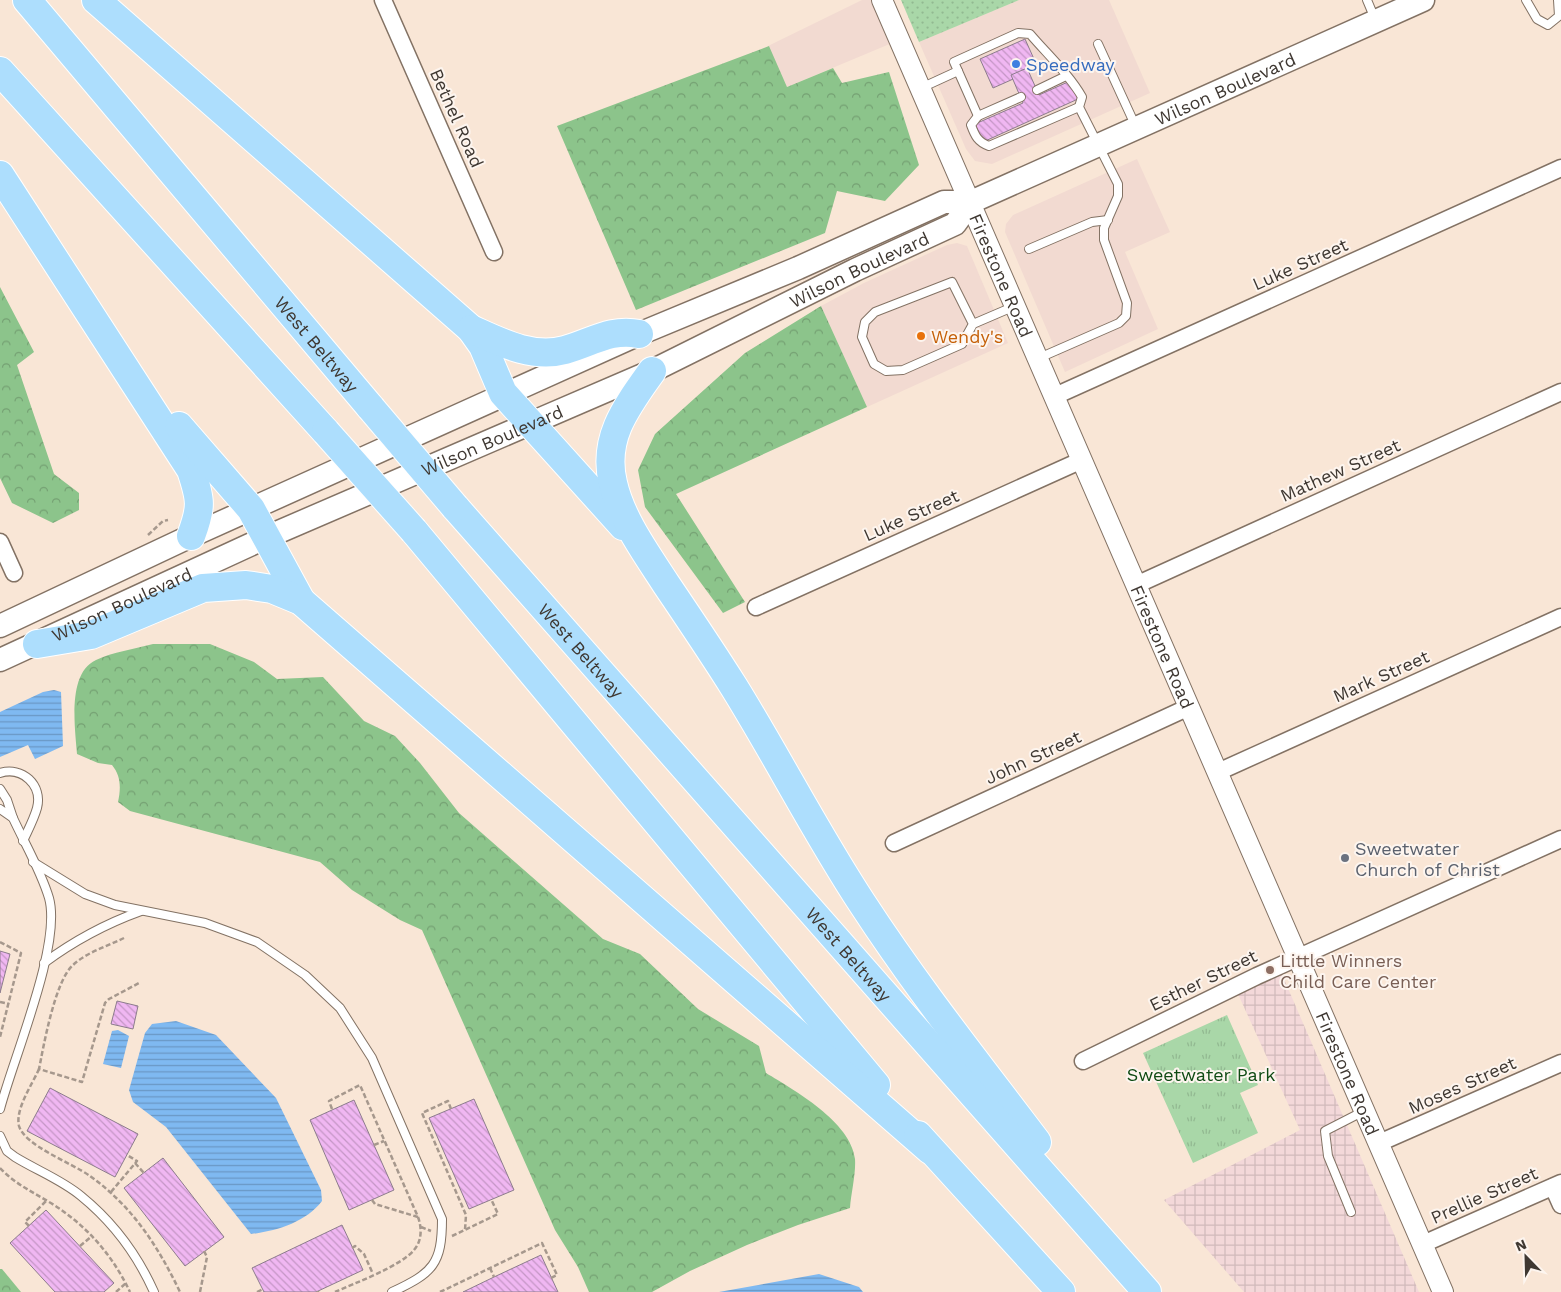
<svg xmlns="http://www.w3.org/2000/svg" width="1561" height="1292" viewBox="0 0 1561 1292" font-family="'Work Sans',sans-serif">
	<defs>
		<pattern id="industrial-grid" width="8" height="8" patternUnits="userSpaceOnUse" patternTransform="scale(1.25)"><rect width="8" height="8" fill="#f3d8d9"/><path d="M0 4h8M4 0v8" fill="none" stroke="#d1babb"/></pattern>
		<pattern id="grass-dots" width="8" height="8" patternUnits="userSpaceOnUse" patternTransform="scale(1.25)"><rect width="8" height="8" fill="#a9d7a8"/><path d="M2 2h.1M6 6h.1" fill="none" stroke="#92b991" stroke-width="1.8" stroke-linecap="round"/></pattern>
		<pattern id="forest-crowns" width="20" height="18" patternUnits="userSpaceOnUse" patternTransform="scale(1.25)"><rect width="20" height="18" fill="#8cc48b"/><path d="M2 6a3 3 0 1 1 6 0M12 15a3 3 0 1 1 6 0" fill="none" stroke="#74a072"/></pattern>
		<pattern id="park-tufts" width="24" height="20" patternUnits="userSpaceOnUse" patternTransform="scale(1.25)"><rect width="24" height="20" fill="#a9d7a8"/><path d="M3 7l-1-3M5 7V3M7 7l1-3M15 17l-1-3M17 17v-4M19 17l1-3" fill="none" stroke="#92b991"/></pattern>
		<pattern id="water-rules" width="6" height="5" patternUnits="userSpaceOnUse" patternTransform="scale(1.25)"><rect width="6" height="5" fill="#7fb9f1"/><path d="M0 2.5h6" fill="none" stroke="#6997c4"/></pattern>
		<pattern id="building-back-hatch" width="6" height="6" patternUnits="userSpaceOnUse" patternTransform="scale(1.25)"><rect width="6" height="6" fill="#f0b7f2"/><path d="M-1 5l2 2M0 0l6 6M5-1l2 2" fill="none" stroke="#c496c5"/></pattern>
	</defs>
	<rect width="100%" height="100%" fill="#f9e6d6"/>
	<g fill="#f2dad1">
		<path d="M862,0H873L892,43L787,87L768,46Z"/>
		<path d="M1019,0H1109L1150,93L992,164L975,161L966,149L919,42Z"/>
		<path d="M1137,159L1170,232L1125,252L1158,329L1065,372L1005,232L1006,224L1013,215Z"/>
		<path d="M957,243L967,246L1008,343L867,407L821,306L864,283L947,245Z"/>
	</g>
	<path fill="url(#industrial-grid)" d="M1281,972L1419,1292H1244L1164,1200L1300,1130L1238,994Z"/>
	<path fill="url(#grass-dots)" d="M901,0H1019L919,42Z"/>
	<g fill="url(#forest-crowns)">
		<path d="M769,46L787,87L833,68L842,83L889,72L919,165L885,201L837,191L825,233L636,310L557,126Z"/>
		<path d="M0,287L34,352L17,365L54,474L79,493V510L53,523L12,503L0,478Z"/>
		<path d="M821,306L867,407L676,494L745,602L723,613L645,507L638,470L655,434L745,353Z"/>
		<path d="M153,644H210L254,662L277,679L323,677L364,721L395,736L420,763L459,813L603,939L640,954L698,1009L759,1046L766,1073C794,1090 851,1122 855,1159C856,1174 851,1193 850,1208L798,1225L747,1245L690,1271L652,1292H589L578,1267L555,1230L422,930L400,920L352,890L320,862L130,811L118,802C121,788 121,776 112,765L98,763L77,754C75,728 67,673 96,660C113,652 134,649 153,644Z"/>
		<path d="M0,1269H2L21,1292H0Z"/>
	</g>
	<path fill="url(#park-tufts)" d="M1227,1015L1258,1085L1240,1093L1258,1133L1193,1163L1143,1053Z"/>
	<g fill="url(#water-rules)">
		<path d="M54,690L61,692L63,746L35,759L28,745L0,757V712L43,692Z"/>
		<path d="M176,1021L216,1035L276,1098L321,1190L322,1201C306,1222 277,1231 251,1234L166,1127L133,1102L129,1090L145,1033L152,1024Z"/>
		<path d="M118,1030L129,1036L121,1068L103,1064L112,1031Z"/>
		<path d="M819,1274L859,1287L863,1292H719Z"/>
	</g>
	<g fill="url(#building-back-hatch)" stroke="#8c7c8c">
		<path d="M1025,39L1038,68L993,88L980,59Z"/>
		<path d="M1027,68L1039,95L1070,81L1078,99L983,142L975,124L1023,103L1011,75Z"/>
		<path d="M0,951L10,954L0,993Z"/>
		<path d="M117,1001L138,1006L133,1029L111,1024Z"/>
		<path d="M50,1088L138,1134L115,1177L27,1131Z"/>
		<path d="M474,1099L514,1190L469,1209L429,1118Z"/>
		<path d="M354,1100L394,1190L349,1210L310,1120Z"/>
		<path d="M163,1158L224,1237L185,1266L124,1188Z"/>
		<path d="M46,1210L114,1283L104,1292H55L10,1243Z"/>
		<path d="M342,1225L363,1270L316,1292H264L252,1268Z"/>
		<path d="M541,1255L558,1292H463L494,1277Z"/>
	</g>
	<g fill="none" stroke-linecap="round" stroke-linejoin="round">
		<defs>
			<g id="service">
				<path d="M1367,0L1375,19"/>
				<path d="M1526,0L1537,19L1548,25L1559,16L1558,0"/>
				<path d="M1098,44L1136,127"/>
				<path d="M958,71L978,116L1021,97"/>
				<path d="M921,88L958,71L954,62L1018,33L1030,34C1047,54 1069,74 1082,97L1079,107L1118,184V196L1104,228V240L1127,303L1126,316L1119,323L1039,358"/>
				<path d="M1037,90L1066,76"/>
				<path d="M978,116L971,125C975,136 978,142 989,146L1079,107"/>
				<path d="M1029,249L1092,222L1108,220"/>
				<path d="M973,324L952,282L875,312L865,322L862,337L874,364L886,371L903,370L962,344L973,324L1015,306"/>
				<path d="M0,773C22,766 43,785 37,808C34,819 28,830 23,841"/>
				<path d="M0,789L7,800L13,818L0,809"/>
				<path d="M33,862L85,894L115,905L205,923L257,942L305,975L340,1008L372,1058L442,1219C442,1264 433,1273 392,1292"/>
				<path d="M44,963C75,940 105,924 141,911"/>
				<path d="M0,1109C13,1059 62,945 49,898C41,871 25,844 13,818"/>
				<path d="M0,1136L7,1151L15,1157C36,1170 62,1180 81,1196C113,1222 137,1254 154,1292"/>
				<path d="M1351,1212L1328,1156L1325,1131L1364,1111"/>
			</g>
			<g id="minor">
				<path d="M383,0L494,252"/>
				<path d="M1055,396L1561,168"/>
				<path d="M0,542L14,573"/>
				<path d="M1136,585L1561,392"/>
				<path d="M756,607L1082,460"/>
				<path d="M1218,772L1561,617"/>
				<path d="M894,843L1189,707"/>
				<path d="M1083,1061L1257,976L1561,839"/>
				<path d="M1379,1143L1561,1063"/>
				<path d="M1553,1187L1561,1205"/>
				<path d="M1423,1244L1561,1183"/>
			</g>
			<g id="tertiary">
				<path id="s1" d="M882,0L1443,1292"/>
			</g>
			<g id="secondary">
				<path id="s2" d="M0,626L191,536L639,334L798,268L944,202H971L1423,0"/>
				<path id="s3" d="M0,660L267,537L652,371L855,270L955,224L971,202"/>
			</g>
			<g id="motorway">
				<path id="s4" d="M27,0L371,408"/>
				<path d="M96,0L471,329L483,346L503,393L623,526"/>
				<path d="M0,71L326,432"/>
				<path d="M0,175L191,470C201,500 202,507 191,536"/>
				<path d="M471,329C500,342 532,359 565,350C591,343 611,328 639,334"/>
				<path d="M652,371C627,406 602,438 613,483C621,519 646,553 666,584C689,618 712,652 734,687C778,758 816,833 862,903C916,986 978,1064 1037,1142"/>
				<path d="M179,426L251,509L301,601"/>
				<path id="s5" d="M455,507L1147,1292"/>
				<path d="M414,531L876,1085"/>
				<path d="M37,644L91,635L203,588L246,585L272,589L301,601L930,1150"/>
				<path d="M918,1135L1061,1292"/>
			</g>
		</defs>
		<use href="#service" stroke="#837264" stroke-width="10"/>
		<use href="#minor" stroke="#837264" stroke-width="19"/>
		<use href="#tertiary" stroke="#837264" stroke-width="22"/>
		<use href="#secondary" stroke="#837264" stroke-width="25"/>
		<use href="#motorway" stroke="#fff" stroke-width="30"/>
		<g stroke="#a6988d" stroke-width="2.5" stroke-dasharray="5 2.5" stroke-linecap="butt">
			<path d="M148,535L163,521L168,520"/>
			<path d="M124,938C108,946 87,952 73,965C55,981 44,1044 39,1069L82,1082L105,1003L109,999L139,983"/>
			<path d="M0,942L21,953L0,1037"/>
			<path d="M0,1002L9,1004"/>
			<path d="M39,1069C32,1085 15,1109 19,1126C25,1146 72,1163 90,1176C132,1206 158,1246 180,1292"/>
			<path d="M332,1109L329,1101L360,1085L418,1217C422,1228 422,1241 414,1250C401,1266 355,1283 335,1292"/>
			<path d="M451,1109L448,1101L422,1113L466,1215L465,1230"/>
			<path d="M374,1145L384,1141"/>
			<path d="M135,1163L144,1173"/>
			<path d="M0,1168C16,1185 35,1193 54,1205C88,1227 113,1256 130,1292"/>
			<path d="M111,1192L137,1161L127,1155"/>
			<path d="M372,1200L375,1204L418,1217"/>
			<path d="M29,1226L25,1222L46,1201"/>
			<path d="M421,1227L431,1231"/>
			<path d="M452,1236L498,1214L491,1199"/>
			<path d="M80,1246L92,1236"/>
			<path d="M352,1248L355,1246L364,1254L373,1274"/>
			<path d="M490,1268L494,1277"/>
			<path d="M318,1291V1292"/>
			<path d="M116,1292L126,1283"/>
			<path d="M200,1292L207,1257L204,1251"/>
			<path d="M257,1292L263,1289"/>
			<path d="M440,1292L542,1243L557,1275L551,1278"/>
		</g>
		<use href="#service" stroke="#fff" stroke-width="8"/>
		<use href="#minor" stroke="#fff" stroke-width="16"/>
		<use href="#tertiary" stroke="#fff" stroke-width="20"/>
		<use href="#secondary" stroke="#fff" stroke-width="22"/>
		<use href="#motorway" stroke="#addefd" stroke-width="28"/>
		<defs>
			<g id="motorway-bridge">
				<path d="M371,408L455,507"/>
				<path d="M326,432L414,531"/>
			</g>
		</defs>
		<use href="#motorway-bridge" stroke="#fff" stroke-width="30" stroke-linecap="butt"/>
		<use href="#motorway-bridge" stroke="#addefd" stroke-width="28"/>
	</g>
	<circle fill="#3f7fe0" stroke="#fdf5ef" stroke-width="2" cx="1016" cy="64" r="5"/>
	<circle fill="#e8710a" stroke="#fdf5ef" stroke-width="2" cx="921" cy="336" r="5"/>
	<circle fill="#6b7280" stroke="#fdf5ef" stroke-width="2" cx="1345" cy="858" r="5"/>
	<circle fill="#8d6e63" stroke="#fdf5ef" stroke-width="2" cx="1270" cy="970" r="5"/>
	<g text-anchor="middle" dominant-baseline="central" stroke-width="4" stroke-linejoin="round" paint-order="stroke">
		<g font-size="18" fill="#366cbe" stroke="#fdf5ef" text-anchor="start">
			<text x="1026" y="64">Speedway</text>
		</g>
		<g font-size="18" fill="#3f3832" stroke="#fdf5ef">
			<text stroke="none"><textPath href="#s2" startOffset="1340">Wilson Boulevard</textPath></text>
			<text transform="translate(457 118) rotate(66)">Bethel Road</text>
			<text transform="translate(1300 264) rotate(-24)">Luke Street</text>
			<text stroke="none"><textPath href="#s3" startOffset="944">Wilson Boulevard</textPath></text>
			<text stroke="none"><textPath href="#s1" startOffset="300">Firestone Road</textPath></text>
			<text stroke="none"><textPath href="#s4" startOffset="450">West Beltway</textPath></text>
			<text stroke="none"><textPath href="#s3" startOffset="539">Wilson Boulevard</textPath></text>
			<text transform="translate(1340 470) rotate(-24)">Mathew Street</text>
			<text transform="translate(911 515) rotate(-24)">Luke Street</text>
			<text stroke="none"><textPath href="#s3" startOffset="134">Wilson Boulevard</textPath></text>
			<text stroke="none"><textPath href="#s1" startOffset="705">Firestone Road</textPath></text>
			<text stroke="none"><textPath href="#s5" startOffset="191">West Beltway</textPath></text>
			<text transform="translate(1381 676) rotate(-24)">Mark Street</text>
			<text transform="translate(1033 757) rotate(-25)">John Street</text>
			<text stroke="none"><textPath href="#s5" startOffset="596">West Beltway</textPath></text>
			<text transform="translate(1203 980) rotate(-26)">Esther Street</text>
			<text stroke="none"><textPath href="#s1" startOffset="1170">Firestone Road</textPath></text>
			<text transform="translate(1462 1085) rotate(-24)">Moses Street</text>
			<text transform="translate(1484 1195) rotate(-24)">Prellie Street</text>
		</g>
		<g font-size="18" fill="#c56008" stroke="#fdf5ef" text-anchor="start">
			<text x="931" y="336">Wendy's</text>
		</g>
		<g font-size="18" fill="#5b616d" stroke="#fdf5ef" text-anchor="start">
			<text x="1355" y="848">Sweetwater<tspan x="1355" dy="21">Church of Christ</tspan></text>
		</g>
		<g font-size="18" fill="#785e54" stroke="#fdf5ef" text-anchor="start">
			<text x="1280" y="960">Little Winners<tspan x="1280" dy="21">Child Care Center</tspan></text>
		</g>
		<g font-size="18" fill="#0f4b14" stroke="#fdf5ef">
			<text x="1201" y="1074">Sweetwater Park</text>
		</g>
	</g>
	<g transform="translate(1526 1257) rotate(337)" stroke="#fdf5ef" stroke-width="4" paint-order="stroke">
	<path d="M0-4L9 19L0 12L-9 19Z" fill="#3f3832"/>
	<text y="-8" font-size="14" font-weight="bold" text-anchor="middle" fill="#3f3832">N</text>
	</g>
</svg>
